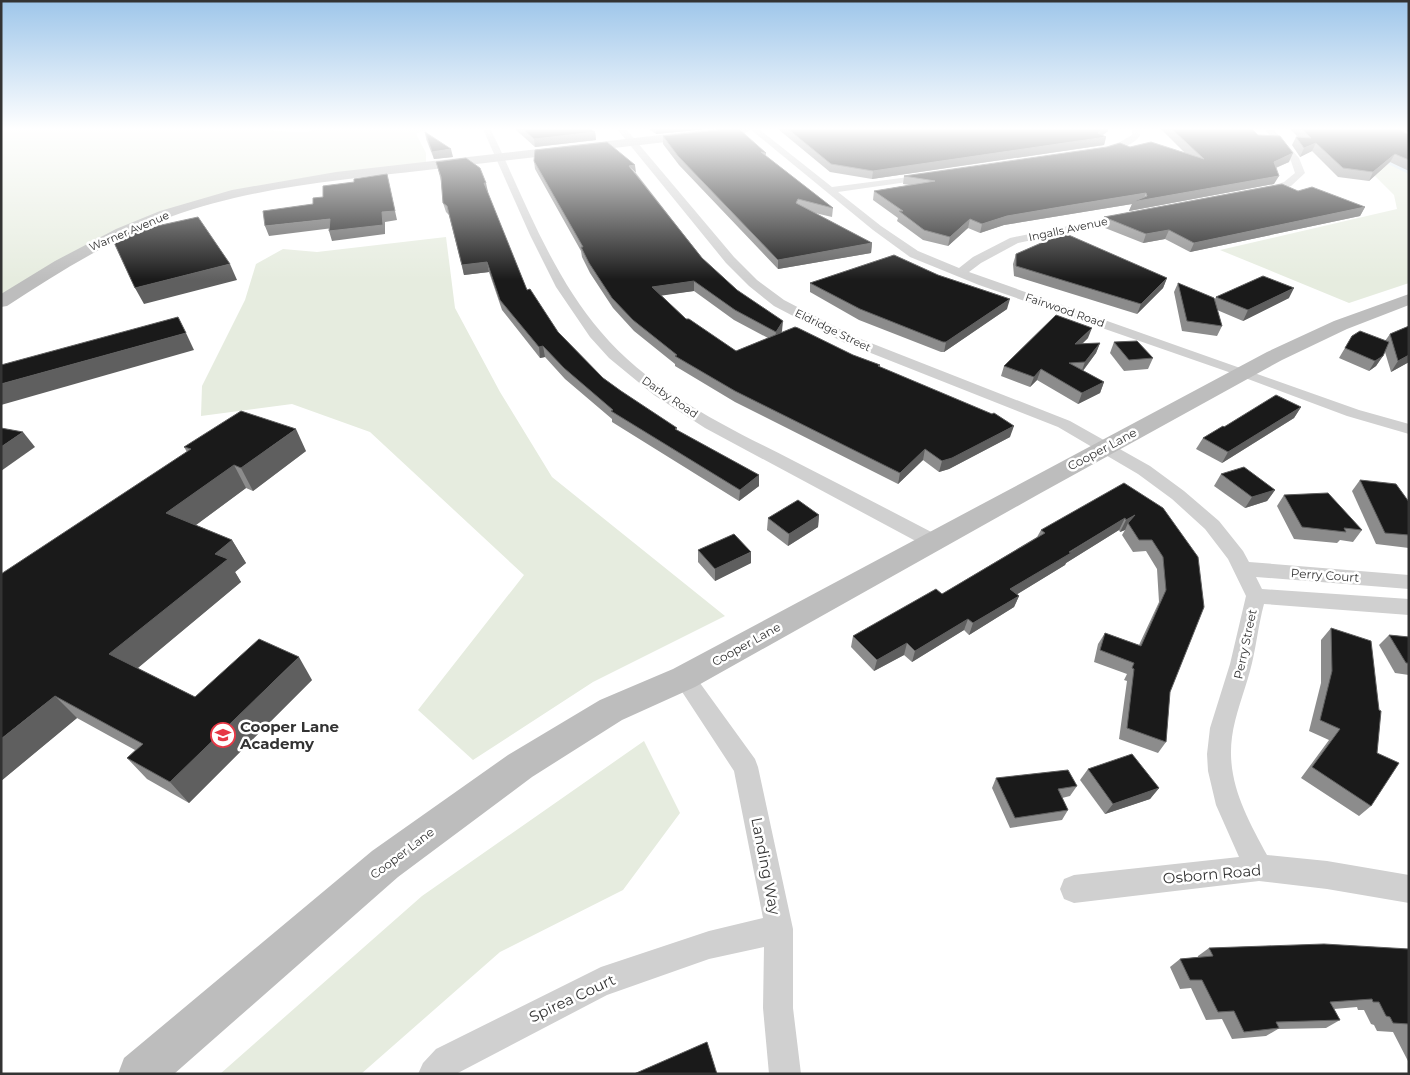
<svg xmlns="http://www.w3.org/2000/svg" width="1410" height="1075" viewBox="0 0 1410 1075" font-family="Montserrat,sans-serif">
	<rect width="100%" height="100%" fill="#fff"/>
	<g fill="#e6ecdf">
		<path d="M1,129H235L305,132L320,129H428L416,134L426,153V166L270,186L135,226L1,302Z"/>
		<path d="M1344,138L1409,170V283L1349,303L1220,250L1397,209L1394,195L1371,172Z"/>
		<path d="M446,237L455,308L500,392L552,477L725,616L593,682L473,760L418,710L524,575L370,432L292,404L201,416L202,386L245,300L256,264L283,249L317,252Z"/>
		<path d="M644,741L680,813L623,890L500,952L361,1074H220L422,896Z"/>
	</g>
	<g fill="none" stroke-linecap="round" stroke-linejoin="round">
		<path stroke="#cfe2ee" stroke-width="4" d="M1382,159L1409,172"/>
		<g fill="#d0d0d0" fill-rule="evenodd">
			<path d="M483,129L491,130C524,198 551,274 601,332C652,392 725,426 794,461C843,486 891,511 939,536L941,541L939,546L932,548L925,546L705,428L654,395L609,358L590,337L556,287L530,235Z"/>
			<path d="M617,129H626L734,257L757,280L784,300L853,336L1070,421L1150,466L1184,491L1219,521L1243,551L1249,562L1409,575V589L1256,577L1262,589L1409,599V615L1264,604C1258,626 1256,649 1250,671C1244,693 1235,715 1232,737C1226,781 1247,818 1267,855L1327,861L1409,875V903L1327,889L1259,881L1074,903L1064,899L1060,889L1064,879L1074,875L1239,857L1216,805L1208,771L1207,754L1210,728L1230,664L1246,596L1228,559L1205,529L1172,499L1138,474L1058,427L843,342L774,306L749,286L726,263Z"/>
			<path d="M750,129H759L832,187L932,174V178L928,179L838,192L881,226L918,251L959,268L973,257L1010,238L1128,214L1132,215L1133,217L1128,220L1018,243L981,263L969,272L1359,410L1409,424V434L1347,416L1240,376L979,285L910,257L873,230Z"/>
			<path d="M1132,129H1140V136C1130,148 1116,150 1101,153L1096,150L1120,142L1132,135Z"/>
			<path d="M1264,129H1273L1299,158L1305,173L1291,186L1260,196L1256,195L1255,193L1256,191L1284,182L1295,173L1291,161Z"/>
			<path d="M684,669L692,672L755,759L758,767L793,929V1008L801,1074H769L763,1008L764,947L709,959L607,995L456,1074H418L423,1063L436,1049L601,967L709,931L763,918L734,771L673,678L676,672Z"/>
		</g>
		<g fill="#bdbdbd" fill-rule="evenodd">
			<path d="M713,129H751L745,133C639,145 533,157 427,170C341,180 252,187 170,217C112,239 59,272 7,306L1,307V294L55,261L116,229L160,211L232,190L336,172Z"/>
			<path d="M1391,129H1409V135L1393,132Z"/>
			<path d="M1409,294V305L1347,329L1282,360L1039,494L695,687L622,720L532,777L398,877L174,1074H118L124,1058L372,851L508,755L600,700L673,669L1267,352L1334,321Z"/>
		</g>
	</g>
	<g fill="#8c8c8c" fill-rule="evenodd">
		<path d="M515,129H591L595,132L596,140L535,147Z"/>
		<path d="M649,129H707L656,134Z"/>
		<path d="M778,129H1108V131L1102,135L1106,137L1104,145L872,179L830,172Z"/>
		<path d="M1161,129H1252L1258,135L1289,162L1276,168L1274,184L1129,211L1132,204L1004,225L980,233L968,228L948,246L923,240L897,221L898,218L873,200L874,191L909,185L903,184L904,176L1130,147L1186,154Z"/>
		<path d="M1290,129H1399L1409,135V171L1390,162L1369,181L1338,177L1312,151L1300,157L1292,145L1296,137H1298Z"/>
		<path d="M425,132L453,157L434,159L426,139Z"/>
		<path d="M663,136L766,153V156L833,208L832,217L815,213L872,243L871,253L778,269L679,165L663,144Z"/>
		<path d="M534,161L636,173L702,258L782,331L781,333L853,355L880,365V367L1010,437L949,469L939,472L923,460L898,484L735,402L675,366V364L634,331L613,308L590,273L582,257L581,251L535,169ZM694,291L734,320L768,338L736,351L686,319L661,295Z"/>
		<path d="M436,162L488,192H487L527,290L558,332L603,378L621,391L677,430L759,475V486L739,501L612,422V419L565,379L545,357L540,358L502,310L489,272L464,275L449,215L446,212L443,203L441,181Z"/>
		<path d="M1298,191L1365,207L1360,216L1190,252L1165,239L1143,243L1100,226L1104,217Z"/>
		<path d="M1016,254L1167,278L1163,288L1137,314L1014,276L1013,264Z"/>
		<path d="M810,283L1007,309L944,352H941L859,320L810,292Z"/>
		<path d="M1178,283L1214,301L1216,297L1289,298L1243,321L1217,310L1222,326L1217,336L1182,331L1174,292Z"/>
		<path d="M1409,326V362L1391,372L1385,352L1376,366L1369,371L1339,358L1352,336L1385,341L1390,334Z"/>
		<path d="M1088,338L1082,344L1100,343L1096,353L1083,371L1104,382L1100,393L1078,404L1037,380L1030,387L1001,376L1004,366Z"/>
		<path d="M1114,342L1153,358L1148,369L1124,371L1110,353Z"/>
		<path d="M1301,407L1294,418L1222,463L1196,449L1203,438L1224,427Z"/>
		<path d="M184,447L306,451L253,491L246,488L196,525L232,540L246,563L235,572L241,582L138,668L195,697L312,680L189,803L147,779L127,758L135,750L77,718L1,781L187,452Z"/>
		<path d="M1221,474L1275,490L1267,501L1245,508L1214,486Z"/>
		<path d="M1360,480L1409,502V548L1376,544L1352,491Z"/>
		<path d="M1284,495L1362,530L1353,542L1340,540L1337,543L1294,539L1277,506Z"/>
		<path d="M1163,508L1170,692L1166,742L1158,753L1119,739L1127,681L1124,680L1127,674L1094,662L1098,644L1105,633L1139,645L1159,602L1157,569L1146,551L1133,552L1122,535L1125,530L1120,532L1119,530L1066,563L1065,565L1017,594L1019,596L1014,607L969,635L964,630L912,662L904,655L874,671L851,647L853,636L942,594L1037,537L1041,530Z"/>
		<path d="M819,515L818,527L788,546L767,530L768,518Z"/>
		<path d="M698,550L751,563L715,581L698,562Z"/>
		<path d="M1331,628L1371,806L1359,816L1301,778L1329,740L1309,731L1321,683V640Z"/>
		<path d="M1389,635L1409,637V675L1395,673L1379,645Z"/>
		<path d="M1088,769L1159,788L1150,799L1105,814L1080,780Z"/>
		<path d="M996,778L1077,786L1070,796L1062,798L1068,810L1062,820L1010,828L992,788Z"/>
		<path d="M1209,948L1409,949V1063L1393,1032L1377,1031L1374,1025L1371,1024L1364,1010H1358L1357,1007L1334,1009L1340,1020L1326,1028L1278,1029L1266,1036L1232,1039L1222,1019L1206,1020L1191,988L1180,989L1170,967L1180,959L1198,957V956Z"/>
	</g>
	<g fill="#5f5f5f">
		<path d="M656,129H707L656,134Z"/>
		<path d="M1103,129H1108V131L1099,138L1106,137L1104,145L872,179L873,171L1098,133Z"/>
		<path d="M595,132L596,140L535,147L534,139Z"/>
		<path d="M1316,143L1312,151L1300,157L1304,148Z"/>
		<path d="M451,149L453,157L434,159L432,152Z"/>
		<path d="M1293,153L1289,162L1270,170L1274,162Z"/>
		<path d="M1395,154L1390,162L1369,181L1373,172Z"/>
		<path d="M635,165L636,173L629,166Z"/>
		<path d="M387,174L397,220L385,222V234L332,241L329,231L382,212Z"/>
		<path d="M1279,176L1274,184L1129,211L1132,204L1004,225L980,233L982,224L1007,216L1146,193L1143,200Z"/>
		<path d="M484,183H486L488,192H485Z"/>
		<path d="M1365,207L1360,216L1190,252L1194,243Z"/>
		<path d="M330,219L333,228L269,236L265,226Z"/>
		<path d="M970,219L968,228L948,246L950,237Z"/>
		<path d="M1169,230L1165,239L1143,243L1146,234Z"/>
		<path d="M872,243L871,253L778,269V260Z"/>
		<path d="M487,262L489,272L464,275L462,265Z"/>
		<path d="M230,264L237,280L144,304L135,288Z"/>
		<path d="M1167,278L1163,288L1137,314L1141,304Z"/>
		<path d="M694,281V291L652,297V287Z"/>
		<path d="M1294,288L1289,298L1243,321L1248,310Z"/>
		<path d="M1010,299L1007,309L944,352L946,342Z"/>
		<path d="M783,321L782,331L775,342L776,332Z"/>
		<path d="M1092,328L1088,338L1071,354L1075,344Z"/>
		<path d="M186,333L194,350L1,405V384Z"/>
		<path d="M1100,343L1096,353L1081,373L1085,362Z"/>
		<path d="M543,346L545,357L540,358L539,347Z"/>
		<path d="M1409,355V362L1391,372L1398,361Z"/>
		<path d="M1383,356L1376,366L1369,371L1375,361Z"/>
		<path d="M1041,369L1037,380L1030,387L1034,377Z"/>
		<path d="M1104,382L1100,393L1078,404L1082,393Z"/>
		<path d="M1301,407L1294,418L1222,463L1228,452Z"/>
		<path d="M1014,426L1010,437L949,469L939,472L942,461Z"/>
		<path d="M296,429L306,451L253,491L241,468Z"/>
		<path d="M23,432L35,447L1,471V447Z"/>
		<path d="M925,449L923,460L898,484L900,473Z"/>
		<path d="M234,465L246,488L181,536L166,513Z"/>
		<path d="M759,475V486L739,501L740,490Z"/>
		<path d="M1275,490L1267,501L1245,508L1252,497Z"/>
		<path d="M819,515L818,527L788,546L789,534Z"/>
		<path d="M1135,515L1128,523L1125,530L1120,532L1126,520Z"/>
		<path d="M1125,518L1119,530L1066,563L1065,565L1006,601L1010,589Z"/>
		<path d="M232,540L246,563L235,572L241,582L128,676L109,654L215,554Z"/>
		<path d="M751,552V563L715,581V569Z"/>
		<path d="M1019,596L1014,607L969,635L973,623Z"/>
		<path d="M968,619L964,630L912,662L915,651Z"/>
		<path d="M907,643L904,655L874,671L877,660Z"/>
		<path d="M299,657L312,680L189,803L170,782Z"/>
		<path d="M55,696L77,718L1,781V739Z"/>
		<path d="M1159,788L1150,799L1105,814L1113,804Z"/>
	</g>
	<g fill="#1a1a1a" stroke="#5f5f5f">
		<path d="M523,129H591L595,132L534,139Z"/>
		<path d="M726,129H739L766,153L761,152L833,208L798,199L796,203L872,243L778,260L678,156L663,136Z"/>
		<path d="M788,129H1103L1098,133L1106,137L873,171L831,164Z"/>
		<path d="M1172,129H1252L1258,135L1280,136L1293,153L1274,162L1279,176L1132,202L1147,196L1146,193L1072,205L1007,216L982,224L970,219L950,237L924,230L899,211H903L874,191L935,181L904,176L1107,147L1120,143L1130,147L1151,142L1204,159Z"/>
		<path d="M1302,129H1399L1409,135V160L1395,154L1373,172L1343,168L1316,143L1304,148L1296,137L1311,138Z"/>
		<path d="M425,132L451,149L432,152Z"/>
		<path d="M607,142L635,165L629,166L702,258L737,290L783,321L776,332L735,310L694,281L652,287L686,319H689L736,351L795,327L798,328L853,355L880,365L878,366L992,414L994,413L1014,426L952,458L942,461L925,449L900,473L735,391L675,356L677,355L633,320L612,298L589,263L581,247H583L534,161L535,150Z"/>
		<path d="M466,158L480,168L486,183H484L527,290L530,289L558,332L603,378L621,391L677,428L675,429L759,475L740,490L611,411L613,410L564,368L543,346L539,347L500,300L487,262L462,265L447,206L443,203L441,177L436,162Z"/>
		<path d="M387,174L395,211L382,212L383,225L329,231L330,219L265,226L263,211L313,204V198L323,197V186L354,182V179Z"/>
		<path d="M1282,184L1298,191L1312,187L1365,207L1194,243L1169,230L1146,234L1104,217Z"/>
		<path d="M198,217L230,264L135,288L111,236Z"/>
		<path d="M1064,233L1167,278L1141,304L1016,266V254Z"/>
		<path d="M894,255L938,275L1010,299L946,342H943L860,309L810,283Z"/>
		<path d="M1263,276L1294,288L1248,310L1216,297Z"/>
		<path d="M1178,283L1214,298L1222,326L1187,321Z"/>
		<path d="M1056,315L1092,328L1075,344L1100,343L1085,362L1069,363L1104,382L1082,393L1041,369L1034,377L1004,366Z"/>
		<path d="M178,317L186,333L1,384V365Z"/>
		<path d="M1409,326V355L1398,361L1390,334Z"/>
		<path d="M1360,331L1389,342L1383,356L1375,361L1345,348L1352,336Z"/>
		<path d="M1137,341L1153,358L1129,360L1114,342Z"/>
		<path d="M1276,395L1301,407L1228,452L1203,438L1223,426L1224,427Z"/>
		<path d="M241,411L296,429L241,468L234,465L166,513L232,540L215,554L228,559L109,654L195,697L259,639L299,657L170,782L127,758L143,744L55,696L1,739V574L191,449L184,447Z"/>
		<path d="M1,428L23,432L1,447Z"/>
		<path d="M1244,467L1275,490L1252,497L1221,474Z"/>
		<path d="M1360,480L1396,484L1409,502V535L1385,533Z"/>
		<path d="M1124,483L1163,508L1198,557L1204,607L1170,692L1166,742L1127,728L1134,669L1132,668L1134,663L1100,650L1105,633L1141,646L1166,590L1163,557L1152,540H1139L1128,523L1135,515L1126,520L1125,518L1069,552L1071,553L1010,589L1019,596L973,623L968,619L915,651L907,643L877,660L853,636L936,589L942,594L1045,533L1041,530Z"/>
		<path d="M1328,493L1362,530L1344,528L1346,532L1302,527L1284,495Z"/>
		<path d="M798,500L819,515L789,534L768,518Z"/>
		<path d="M734,534L751,552L715,569L698,550Z"/>
		<path d="M1331,628L1371,641L1379,710L1381,711L1377,753L1399,763L1371,806L1312,767L1340,729L1320,720L1332,671Z"/>
		<path d="M1389,635L1409,637V663H1406Z"/>
		<path d="M1132,754L1159,788L1113,804L1088,769Z"/>
		<path d="M1068,770L1077,786L1058,789L1068,810L1015,818L996,778Z"/>
		<path d="M1324,944L1409,949V1024L1393,1023L1390,1017L1386,1016L1379,1002H1373L1372,999L1330,1002L1340,1020L1276,1022L1279,1028L1244,1032L1234,1011L1218,1012L1202,980H1190L1180,959L1213,956L1209,948Z"/>
		<path d="M707,1042L717,1074H634Z"/>
	</g>
	<linearGradient id="sky" x2="0" y2="1"><stop stop-color="#9ec6ea"/><stop offset="0.46" stop-color="#fff"/><stop offset="1" stop-color="#fff" stop-opacity="0"/></linearGradient>
	<rect width="1410" height="280" fill="url(#sky)"/>
	<defs>
		<symbol id="school-ring" viewBox="-11 -11 22 22"><circle r="9.5" fill="#fff" stroke="#e63946" stroke-width="1.5"/><path d="M0-5L7-2L0 1L-7-2ZM-4 1L0 2.5L4 1V4Q0 6-4 4Z" fill="#e63946"/></symbol>
	</defs>
	<g fill-rule="evenodd">
		<use href="#school-ring" x="209" y="721" width="28" height="28"/>
	</g>
	<g text-anchor="middle" dominant-baseline="central" stroke-width="5" stroke-linejoin="round" paint-order="stroke">
		<g font-size="11" fill="#333" stroke="#fff">
			<text transform="translate(1068 229) rotate(-12)">Ingalls Avenue</text>
			<text transform="translate(129 231) rotate(-23)">Warner Avenue</text>
			<text transform="translate(1065 310) rotate(19)">Fairwood Road</text>
			<text transform="translate(833 330) rotate(26)">Eldridge Street</text>
			<text transform="translate(670 397) rotate(34)">Darby Road</text>
		</g>
		<g font-size="12" fill="#333" stroke="#fff">
			<text transform="translate(1102 449) rotate(-28)">Cooper Lane</text>
			<text transform="translate(1325 575) rotate(4)">Perry Court</text>
			<text transform="translate(746 644) rotate(-29)">Cooper Lane</text>
			<text transform="translate(1245 644) rotate(-78)">Perry Street</text>
			<text transform="translate(402 853) rotate(-37)">Cooper Lane</text>
		</g>
		<g font-size="15" font-weight="bold" fill="#333" stroke="#fff" text-anchor="start">
			<text x="240" y="726">Cooper Lane<tspan x="240" dy="17">Academy</tspan></text>
		</g>
		<g font-size="15" fill="#333" stroke="#fff">
			<text transform="translate(766 866) rotate(79)">Landing Way</text>
			<text transform="translate(1212 874) rotate(-5)">Osborn Road</text>
			<text transform="translate(572 998) rotate(-25)">Spirea Court</text>
		</g>
	</g>
	<rect width="1410" height="1075" fill="none" stroke="#333333" stroke-width="5"/>
</svg>
